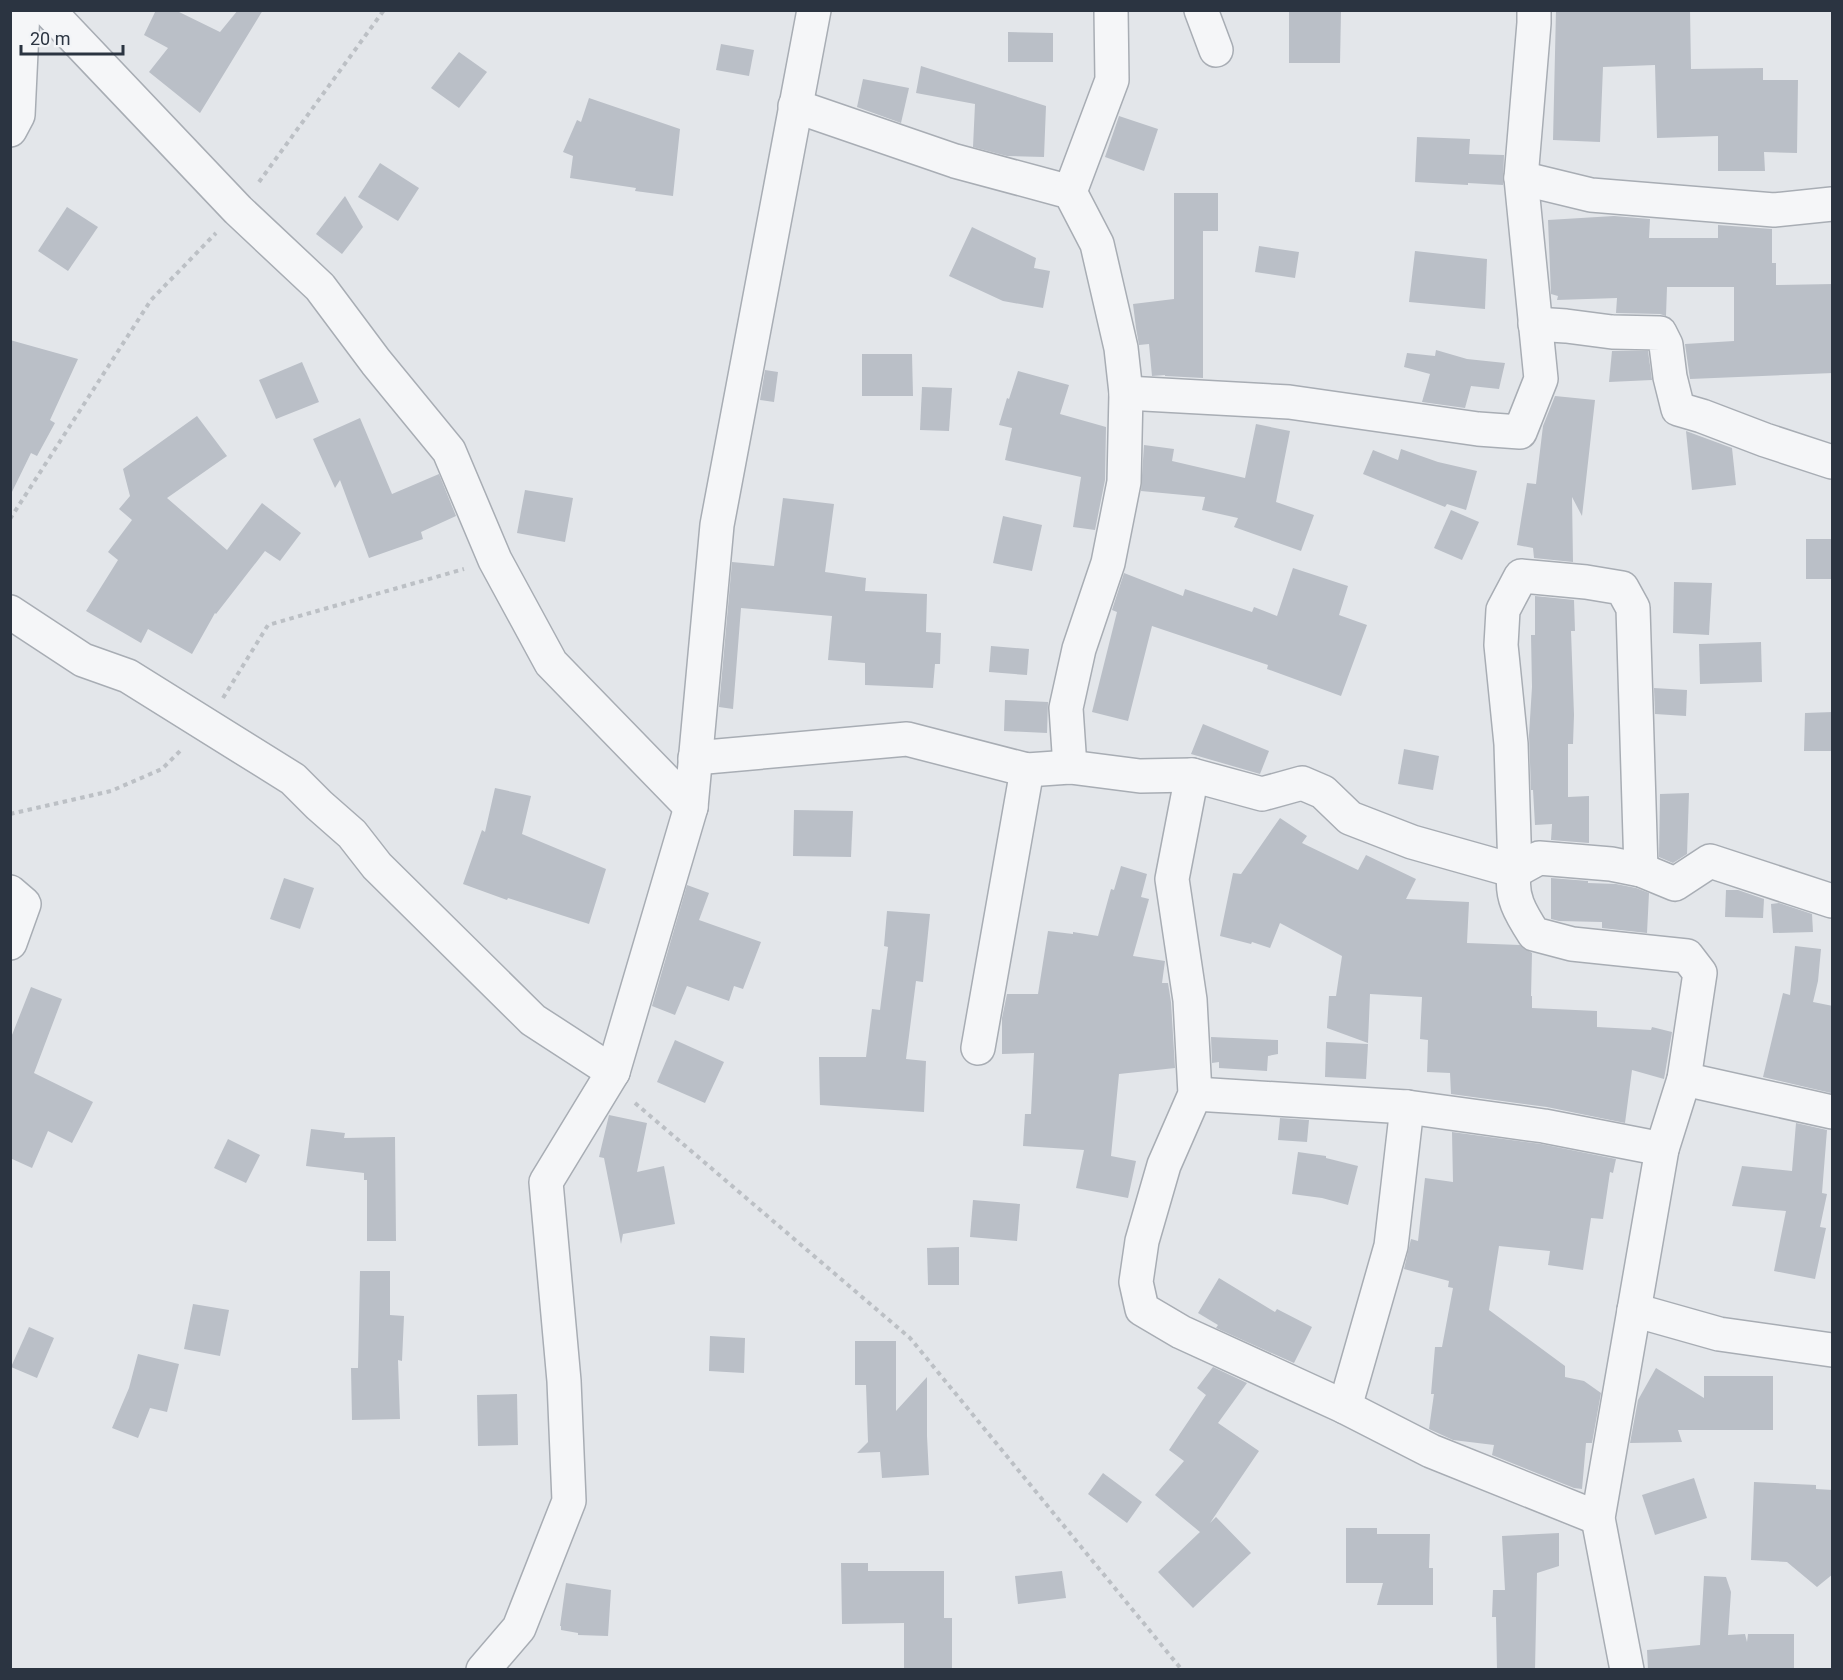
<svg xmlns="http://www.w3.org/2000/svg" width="1843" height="1680" viewBox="0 0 1843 1680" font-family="Roboto,sans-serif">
	<rect width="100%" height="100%" fill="#e3e6ea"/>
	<g fill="#babfc7">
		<path d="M156,10H175L220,32L238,10H263L200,113L149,72L168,48L144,35Z"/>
		<path d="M1556,10H1690L1691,69L1763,68V80H1798L1797,153L1764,152L1765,171H1718V136L1657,138L1655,65L1603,67L1600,142L1553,140Z"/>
		<path d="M1289,12H1341L1340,63H1289Z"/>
		<path d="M1008,32L1053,33V62H1008Z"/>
		<path d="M721,44L754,50L749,76L716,70Z"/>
		<path d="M459,52L487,72L459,108L431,88Z"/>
		<path d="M921,66L1046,106L1044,157L1007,156L973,147L975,104L916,93Z"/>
		<path d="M863,79L909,88L901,123L857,107Z"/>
		<path d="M589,98L680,129L673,196L635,191L636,188L570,178L573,156L563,152L577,120L581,122Z"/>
		<path d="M1119,116L1158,129L1144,171L1105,157Z"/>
		<path d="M1417,137L1470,139L1469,154L1504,155L1503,185L1468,183V185L1415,182Z"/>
		<path d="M380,163L419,188L398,221L358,197Z"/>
		<path d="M1174,193H1218V231H1203V378L1165,376V375L1152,376L1149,344L1139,345L1136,328L1133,304L1174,299Z"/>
		<path d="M345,196L363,227L342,254L316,234Z"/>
		<path d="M67,207L98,227L68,271L38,251Z"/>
		<path d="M1614,216L1650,219L1649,238H1718V225L1772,229V263H1776V285L1833,284V373L1690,379L1685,344L1734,341V287H1667L1666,316L1660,314L1616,313L1617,298L1557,300L1558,296L1551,294L1548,220Z"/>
		<path d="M972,227L1036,258L1034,268L1050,271L1043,308L1003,301L949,276Z"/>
		<path d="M1259,246L1299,252L1295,278L1255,272Z"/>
		<path d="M1415,251L1487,259L1485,309L1409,302Z"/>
		<path d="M10,340L78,359L50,420L55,423L37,456L31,453L10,496Z"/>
		<path d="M1436,350L1467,359L1505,363L1499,389L1471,386L1465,408L1422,402L1430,374L1404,367L1407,353L1435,356Z"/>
		<path d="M1612,351H1648L1652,380L1609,382Z"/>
		<path d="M862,354H912L913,396H862Z"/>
		<path d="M302,362L319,402L276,419L259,380Z"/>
		<path d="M765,370L778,372L774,402L760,400Z"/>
		<path d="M1018,371L1069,385L1060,414L1106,427L1105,480L1095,530L1073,527L1081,477L1005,460L1012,428L999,425L1007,398L1009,399Z"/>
		<path d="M922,387L952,388L949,431L920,430Z"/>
		<path d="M1555,396L1595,400L1582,516L1572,497L1573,562L1534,558L1533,548L1517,545L1527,483L1536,484L1543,426Z"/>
		<path d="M197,416L227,456L167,498L227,550L262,503L301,533L280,561L265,551L216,614L215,613L192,654L148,629L141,643L86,611L118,560L108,552L132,520L119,509L130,496L123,469Z"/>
		<path d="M360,418L392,494L439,474L456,516L421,532L423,539L369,558L340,480L335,488L313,439Z"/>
		<path d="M1256,424L1290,431L1276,502L1314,515L1301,551L1234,527L1238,518L1202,510L1205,497L1141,491L1144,445L1174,449L1172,461L1245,478Z"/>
		<path d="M1686,431L1732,448L1736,485L1692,490Z"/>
		<path d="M1401,449L1438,462L1477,471L1466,510L1447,504L1445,507L1363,474L1373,450L1398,460Z"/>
		<path d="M525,490L573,498L565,542L517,533Z"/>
		<path d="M783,498L834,504L825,572L866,578L865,591L927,594L926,632L941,633L940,664H935L933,688L865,685V663L828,660L832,616L741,608L733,709L719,707L732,562L774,566Z"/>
		<path d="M1451,510L1479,522L1462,560L1434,548Z"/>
		<path d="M1003,516L1042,525L1032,571L993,563Z"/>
		<rect x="1806" y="539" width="27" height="40"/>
		<path d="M1293,568L1348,586L1339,615L1367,625L1341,696L1267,669L1268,665L1152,626L1128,721L1092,712L1117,612L1112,610L1124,573L1183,596L1185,589L1252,612L1254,607L1277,616Z"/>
		<path d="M1674,582L1712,583L1709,635L1673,633Z"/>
		<path d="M1535,596L1574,600L1575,631H1571L1574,715L1573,744H1568V797L1589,796V843L1551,840L1552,824L1535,825L1533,790H1531L1529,735L1532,687L1531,635H1535Z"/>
		<path d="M1761,642L1762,682L1700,684L1699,644Z"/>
		<path d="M991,646L1029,649L1027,675L989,672Z"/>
		<path d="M1654,688L1687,690L1686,716L1655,714Z"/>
		<path d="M1005,700L1048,702L1047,733L1004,731Z"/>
		<path d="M1833,712V751H1804L1805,713Z"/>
		<path d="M1203,724L1269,751L1260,774L1191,754Z"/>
		<path d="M1404,749L1439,756L1433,790L1398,784Z"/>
		<path d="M495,788L531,796L522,834L606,869L589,924L508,898L507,900L463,884L482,830L485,832Z"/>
		<path d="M1689,793L1687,854L1673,863L1659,857L1660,794Z"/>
		<path d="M794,810L853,811L851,857L793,856Z"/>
		<path d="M1280,818L1307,836L1302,843L1358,870L1366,855L1416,879L1406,899L1469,902L1467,943L1520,945L1532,953L1531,996H1532V1008L1597,1011V1027L1651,1030L1652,1027L1672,1032L1664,1079L1632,1070L1625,1123L1547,1107L1451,1094L1450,1073L1427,1072L1428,1040L1420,1039L1422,997L1370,994L1368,1043L1327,1028L1329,996H1336L1342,956L1280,923L1270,948L1252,942L1251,944L1220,936L1233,873L1241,874Z"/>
		<path d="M1121,866L1147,874L1141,897L1149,899L1133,956L1165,961L1162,983H1168L1171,1002L1175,1068L1119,1074L1111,1156L1136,1161L1128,1198L1076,1188L1084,1150L1023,1146L1025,1114H1031L1034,1053L1002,1054V1018L1007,994H1038L1048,931L1073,934V932L1098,936L1111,889L1114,890Z"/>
		<path d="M284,878L314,888L300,929L270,919Z"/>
		<path d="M1551,878L1588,881V883L1616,884L1636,888L1649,893L1647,933L1602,928V922L1559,921L1551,919Z"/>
		<path d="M687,885L709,893L699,920L761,942L743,989L734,986L729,1001L687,986L675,1015L652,1006Z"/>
		<path d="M1726,890H1738L1764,899L1763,918L1725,917Z"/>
		<path d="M1779,903L1812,914L1813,932L1773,933L1771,904Z"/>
		<path d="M887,911L930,914L923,982L916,981L906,1059L926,1061L924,1112L820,1105L819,1057H866L872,1009L880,1010L888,947L884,946Z"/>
		<path d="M1795,946L1821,949L1818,981L1813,1002L1833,1006V1074L1831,1093L1763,1077L1783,993L1790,995Z"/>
		<path d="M31,987L62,999L34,1073L93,1102L72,1143L48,1131L32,1168L10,1158V1040Z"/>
		<path d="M1211,1037L1278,1040V1054L1268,1056L1267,1071L1219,1068V1062L1212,1063Z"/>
		<path d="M675,1040L724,1062L705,1103L657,1082Z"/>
		<path d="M1326,1042L1368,1044L1366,1079L1325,1077Z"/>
		<path d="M609,1115L647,1123L637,1172L664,1166L675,1224L623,1234L621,1244L604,1158L599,1157Z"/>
		<path d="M1280,1118L1309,1120L1307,1142L1278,1140Z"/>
		<path d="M1796,1123L1827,1130L1822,1193L1827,1194L1820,1227L1826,1228L1815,1279L1774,1271L1786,1211L1732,1206L1742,1166L1792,1171Z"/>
		<path d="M311,1129L345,1133L344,1138L395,1137L396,1241H367V1180H364V1173L306,1166Z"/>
		<path d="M1452,1132L1541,1144L1616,1159L1613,1173L1610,1172L1603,1219L1591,1218L1583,1270L1548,1265L1550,1251L1499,1246L1489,1310L1565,1366V1377L1584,1381L1601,1393L1592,1443H1586L1582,1489L1574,1488L1492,1455L1494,1445L1453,1440L1429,1429L1434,1394H1431L1435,1347H1442L1453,1288L1448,1287L1449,1281L1404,1269L1411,1239L1418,1241L1425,1178L1453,1182Z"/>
		<path d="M228,1139L260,1155L246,1183L214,1168Z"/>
		<path d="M1298,1152L1326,1156V1158L1358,1166L1348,1205L1322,1198L1292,1194Z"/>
		<path d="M973,1200L1020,1204L1017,1241L970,1237Z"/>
		<path d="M959,1247V1285H928L927,1248Z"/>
		<path d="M360,1271H390V1315L404,1316L402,1361L398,1360L400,1419L352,1420L351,1368H358Z"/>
		<path d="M1219,1278L1275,1312L1277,1309L1312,1327L1294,1363L1216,1328L1218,1325L1198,1313Z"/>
		<path d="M193,1304L229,1310L220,1356L184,1349Z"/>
		<path d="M29,1327L54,1338L37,1378L11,1367Z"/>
		<path d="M710,1336L745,1338L744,1373L709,1371Z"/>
		<path d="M855,1341H896V1411L927,1377V1436L929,1475L882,1478L880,1452L857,1453L868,1442L866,1385H855Z"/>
		<path d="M138,1354L179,1364L167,1412L150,1408L138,1438L112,1428L129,1388Z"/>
		<path d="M1213,1367L1247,1383L1218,1423L1259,1451L1210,1523L1216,1517L1251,1553L1193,1608L1158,1572L1200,1532L1155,1495L1184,1461L1169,1450L1206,1395L1197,1388Z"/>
		<path d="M1656,1368L1704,1398V1376H1773V1430H1678L1682,1442L1630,1443L1638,1400Z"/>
		<path d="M517,1394L518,1445L478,1446L477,1395Z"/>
		<path d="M1103,1473L1142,1502L1127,1523L1088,1494Z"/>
		<path d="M1694,1478L1707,1518L1655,1535L1642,1495Z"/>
		<path d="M1754,1482L1816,1485V1489L1833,1490V1574L1817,1587L1787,1562L1751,1560Z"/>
		<path d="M1346,1528H1377V1534H1430L1429,1568H1433V1605H1377L1383,1583H1346Z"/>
		<path d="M1559,1533V1566L1537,1573L1535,1670H1497L1496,1617H1492L1493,1590H1505L1502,1536Z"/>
		<path d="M841,1563H868V1571H944V1618H952V1670H904V1623L842,1624Z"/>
		<path d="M1062,1571L1066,1598L1018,1604L1015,1576Z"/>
		<path d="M1704,1576L1726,1577L1731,1592L1728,1635L1745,1634L1747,1642L1748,1634H1794V1670H1648L1647,1650L1700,1645Z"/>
		<path d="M566,1583L611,1590L608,1636L578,1635V1633L561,1630V1626H560Z"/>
	</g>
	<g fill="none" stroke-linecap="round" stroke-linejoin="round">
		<defs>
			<g id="minor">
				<path d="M48,10L238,210L320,287L376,362L449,451L495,560L551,663L691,807"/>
				<path d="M1201,10L1216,50"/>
				<path d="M795,106L955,161L1070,192L1097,244L1121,348L1126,393L1124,482L1108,563L1079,649L1066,708L1070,767"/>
				<path d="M10,130L18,115L23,10"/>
				<path d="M1521,178L1591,195L1774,210L1832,204"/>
				<path d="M1070,192L1112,80L1111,10"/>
				<path d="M1535,324L1566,326L1612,332L1660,333L1666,345L1670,377L1678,409L1702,416L1765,440L1832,462"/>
				<path d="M1126,393L1289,402L1478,429L1520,432L1541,379L1521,178L1534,23V10"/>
				<path d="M10,612L83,660L128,676L293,779L319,805L352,834L377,866L533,1020L613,1072"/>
				<path d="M695,758L907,739L1027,770L1070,767L1140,776L1192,775L1262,794L1302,783L1323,792L1350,818L1412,842L1515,871L1539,858L1611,864L1641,870L1675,884L1710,861L1832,901"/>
				<path d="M1192,775L1172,879L1190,1000L1195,1094L1164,1165L1142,1241L1136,1282L1142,1309L1181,1332L1345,1407L1431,1451L1598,1518"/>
				<path d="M10,892L24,904L10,943"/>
				<path d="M978,1048L1027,770"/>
				<path d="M1684,1079L1832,1112"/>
				<path d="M1195,1094L1407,1107L1544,1126L1662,1149"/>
				<path d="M1634,1310L1719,1334L1832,1350"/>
				<path d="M1345,1407L1391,1246L1407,1107"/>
				<path d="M1627,1670L1598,1518L1662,1149L1684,1079L1700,973L1687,956L1572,944L1534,934C1521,914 1509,895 1515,871L1511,744L1501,645L1503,610L1521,576L1586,582L1622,588L1633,608L1641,870"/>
			</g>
			<path id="tertiary" d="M483,1670L519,1628L569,1501L564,1381L546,1182L613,1072L691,807L717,525L814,10"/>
		</defs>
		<use href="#minor" stroke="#a8adb4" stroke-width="36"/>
		<use href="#tertiary" stroke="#a8adb4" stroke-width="36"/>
		<g stroke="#bcc0c5" stroke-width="4" stroke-dasharray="4.5 4.5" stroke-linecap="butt">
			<path d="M259,182L384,10"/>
			<path d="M10,519L151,300L216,233"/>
			<path d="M223,698L268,625L464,569"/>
			<path d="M10,814L111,791L162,769L183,748"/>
			<path d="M635,1103L910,1338L1182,1670"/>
		</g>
		<use href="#minor" stroke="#f5f6f8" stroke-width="33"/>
		<use href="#tertiary" stroke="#f5f6f8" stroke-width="33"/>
	</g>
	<rect width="1843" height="1680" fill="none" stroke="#2b3441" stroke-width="24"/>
	<path d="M21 45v9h102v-9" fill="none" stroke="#2b3441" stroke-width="3"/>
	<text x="30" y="45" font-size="18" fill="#2b3441" stroke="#f2f4f7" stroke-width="4.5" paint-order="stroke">20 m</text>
</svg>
